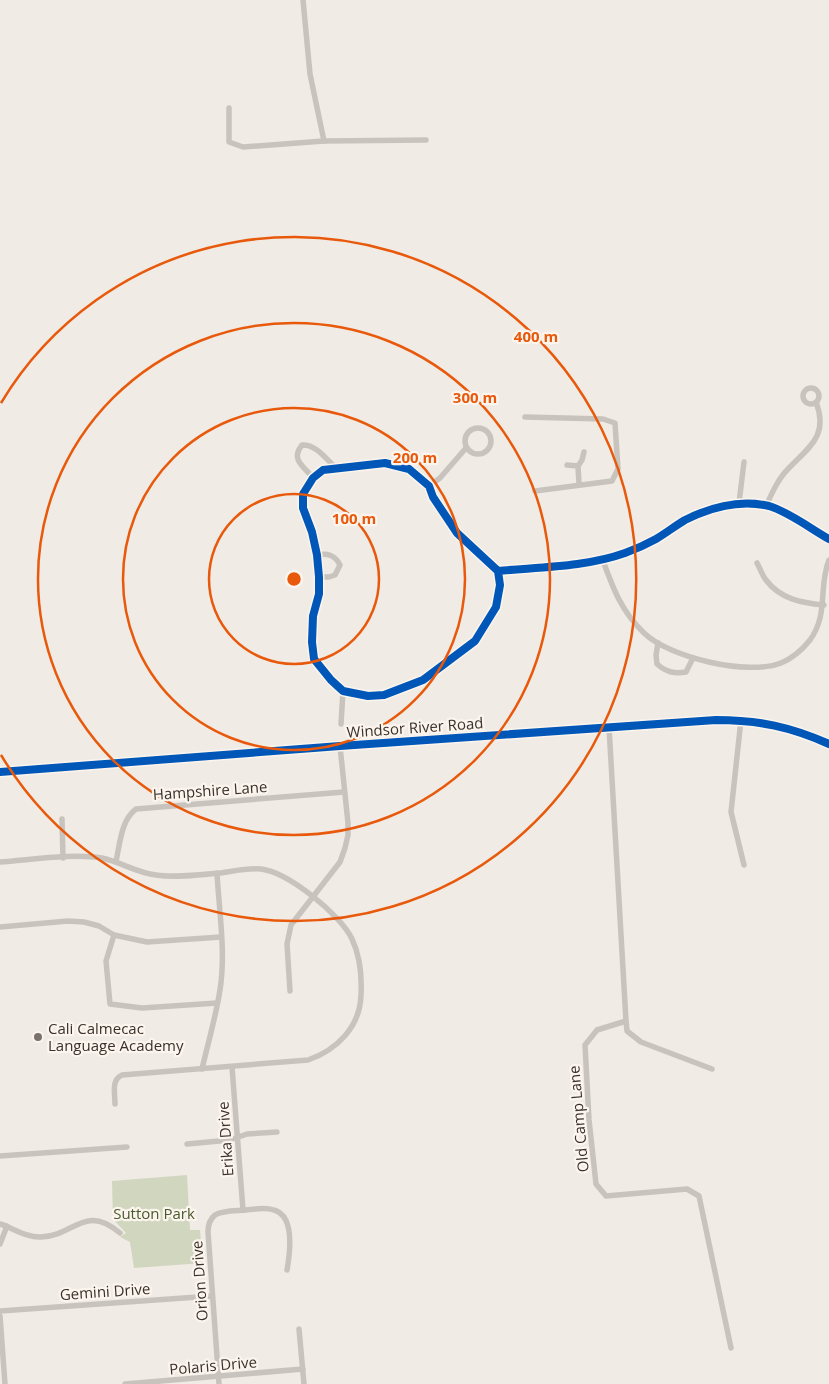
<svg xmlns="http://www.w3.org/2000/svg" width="829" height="1384" viewBox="0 0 829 1384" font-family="'Open Sans',sans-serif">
	<rect width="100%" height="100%" fill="#f0ebe5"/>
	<path fill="#d1d6bf" d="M187,1175L190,1230H200L203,1263L134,1268L130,1242L120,1237L126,1233L113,1219L112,1181Z"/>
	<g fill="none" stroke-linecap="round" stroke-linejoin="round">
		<g stroke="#c9c3be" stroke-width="5.5">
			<path d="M303,0L310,74L324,141L426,140"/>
			<path d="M229,108V142L243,147L324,141"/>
			<circle cx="811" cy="396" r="8"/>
			<path d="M525,417L603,419L615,423L618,469L612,481L535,491"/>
			<circle cx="478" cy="441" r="13"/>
			<path d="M567,465L578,466L579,484"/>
			<path d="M578,466L582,460L584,452"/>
			<path d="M313,478C304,466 290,460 302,445C316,444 326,459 336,468"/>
			<path d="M429,486L440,478L466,448"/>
			<path d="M739,503L744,462"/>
			<path d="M766,506C772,493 778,479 788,469C809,447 829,436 816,402"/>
			<path d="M317,555C328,553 335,555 340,565L335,575L329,577H319"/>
			<path d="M602,558C613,588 621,611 644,633C670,658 748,676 781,663C793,658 802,650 810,640C829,614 818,587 829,560"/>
			<path d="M757,563C760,568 762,575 766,580C780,599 802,603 824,605"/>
			<path d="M498,571L457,533L433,497L429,486L409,469L385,463L323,470L313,478L303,494V508L312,532L317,555L319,577V594L313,616L312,642L314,659L331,680L343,691L368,696L384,695L423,680L475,641L496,607L500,585L498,571C540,567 586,567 625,553C636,549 647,544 656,539C666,533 675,526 685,520C711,507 740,499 769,506C789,512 811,529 829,539"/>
			<path d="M658,643L656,655L657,664C666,672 674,674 686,672L693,658"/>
			<path d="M741,720L731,812L744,865"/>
			<path d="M341,724L343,691"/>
			<path d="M609,727L626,1021L597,1030L585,1045L589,1120L596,1184L606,1196L687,1189L699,1196L731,1348"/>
			<path d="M62,819L63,858"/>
			<path d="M116,861C120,844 121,820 136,809L344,792"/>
			<path d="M0,862C30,860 73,853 102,858C121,862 137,873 156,875C176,878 200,875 220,873C234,871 248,868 261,869C288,872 341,915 352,939C360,956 362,976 361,995C360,1027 337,1050 308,1060L122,1075C111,1080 115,1093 115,1104"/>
			<path d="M0,927L68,921L84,922L99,926L114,935L147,942L221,937"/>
			<path d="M114,935L106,961L110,1004L142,1008L217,1003"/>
			<path d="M290,991L287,944L291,925L340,862L345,848L348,835V823L340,746"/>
			<path d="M626,1021L627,1031L641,1042L712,1069"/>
			<path d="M232,1067L243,1210"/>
			<path d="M202,1069C208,1043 216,1016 220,990C226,952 219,911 217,873"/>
			<path d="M187,1144L230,1140L247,1134L277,1132"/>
			<path d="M0,1156L127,1147"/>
			<path d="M0,1224C13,1228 27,1238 41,1237C74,1236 85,1203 120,1233"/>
			<path d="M0,1244L7,1226"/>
			<path d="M0,1311L212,1296"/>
			<path d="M0,1316L5,1384"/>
			<path d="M299,1329L304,1384"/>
			<path d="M125,1384L303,1369"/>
			<path d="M219,1384L208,1232C208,1226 210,1219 215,1215C223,1210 237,1211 246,1210C255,1209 265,1207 274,1210C295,1216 290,1253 287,1270"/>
		</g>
		<path stroke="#bab3ae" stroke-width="8" d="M0,772L340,746L716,720C759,720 791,727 829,744"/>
		<defs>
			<g id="cycleway">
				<path d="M498,571L457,533L433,497L429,486L409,469L385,463L323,470L313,478L303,494V508L312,532L317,555L319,577V594L313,616L312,642L314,659L331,680L343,691L368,696L384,695L423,680L475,641L496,607L500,585L498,571C540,567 586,567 625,553C636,549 647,544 656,539C666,533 675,526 685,520C711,507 740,499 769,506C789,512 811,529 829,539"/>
				<path d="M0,772L340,746L716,720C759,720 791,727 829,744"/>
			</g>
		</defs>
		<use href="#cycleway" stroke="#fbf5ee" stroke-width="11"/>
		<use href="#cycleway" stroke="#0057b8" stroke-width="8"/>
	</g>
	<g fill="none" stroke="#e8590c" stroke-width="2.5">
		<circle cx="294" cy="579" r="85"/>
		<circle cx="294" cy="579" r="171"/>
		<circle cx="294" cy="579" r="256"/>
		<path d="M1 403A342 342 0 1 1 1 755"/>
	</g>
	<circle fill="#7a716c" stroke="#fbf5ee" stroke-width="2" cx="38" cy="1037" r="5"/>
	<g text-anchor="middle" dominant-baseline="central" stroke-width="4.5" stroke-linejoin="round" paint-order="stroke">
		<g font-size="15" fill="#3b302b" stroke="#fbf5ee">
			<text transform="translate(415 727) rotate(-4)">Windsor River Road</text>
			<text transform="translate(210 790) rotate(-4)">Hampshire Lane</text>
			<text transform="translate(578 1119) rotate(-95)">Old Camp Lane</text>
			<text transform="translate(225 1139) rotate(-94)">Erika Drive</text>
			<text transform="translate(199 1281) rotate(-94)">Orion Drive</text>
			<text transform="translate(105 1291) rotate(-4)">Gemini Drive</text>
			<text transform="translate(213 1365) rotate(-5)">Polaris Drive</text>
		</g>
		<g font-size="15" fill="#3b302b" stroke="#fbf5ee" text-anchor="start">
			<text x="48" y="1028">Cali Calmecac<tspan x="48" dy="17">Language Academy</tspan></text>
		</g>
		<g font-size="15" fill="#4a5a2e" stroke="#fbf5ee">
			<text x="154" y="1213">Sutton Park</text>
		</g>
	</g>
	<circle cx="294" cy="579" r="8" fill="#e8590c" stroke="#fbf5ee" stroke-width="2.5"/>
	<g font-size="15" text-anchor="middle" font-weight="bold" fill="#e8590c" stroke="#fbf5ee" stroke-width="4.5" stroke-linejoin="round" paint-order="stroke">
		<text x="536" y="342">400 m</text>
		<text x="475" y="403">300 m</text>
		<text x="415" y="463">200 m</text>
		<text x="354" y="524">100 m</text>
	</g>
</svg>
